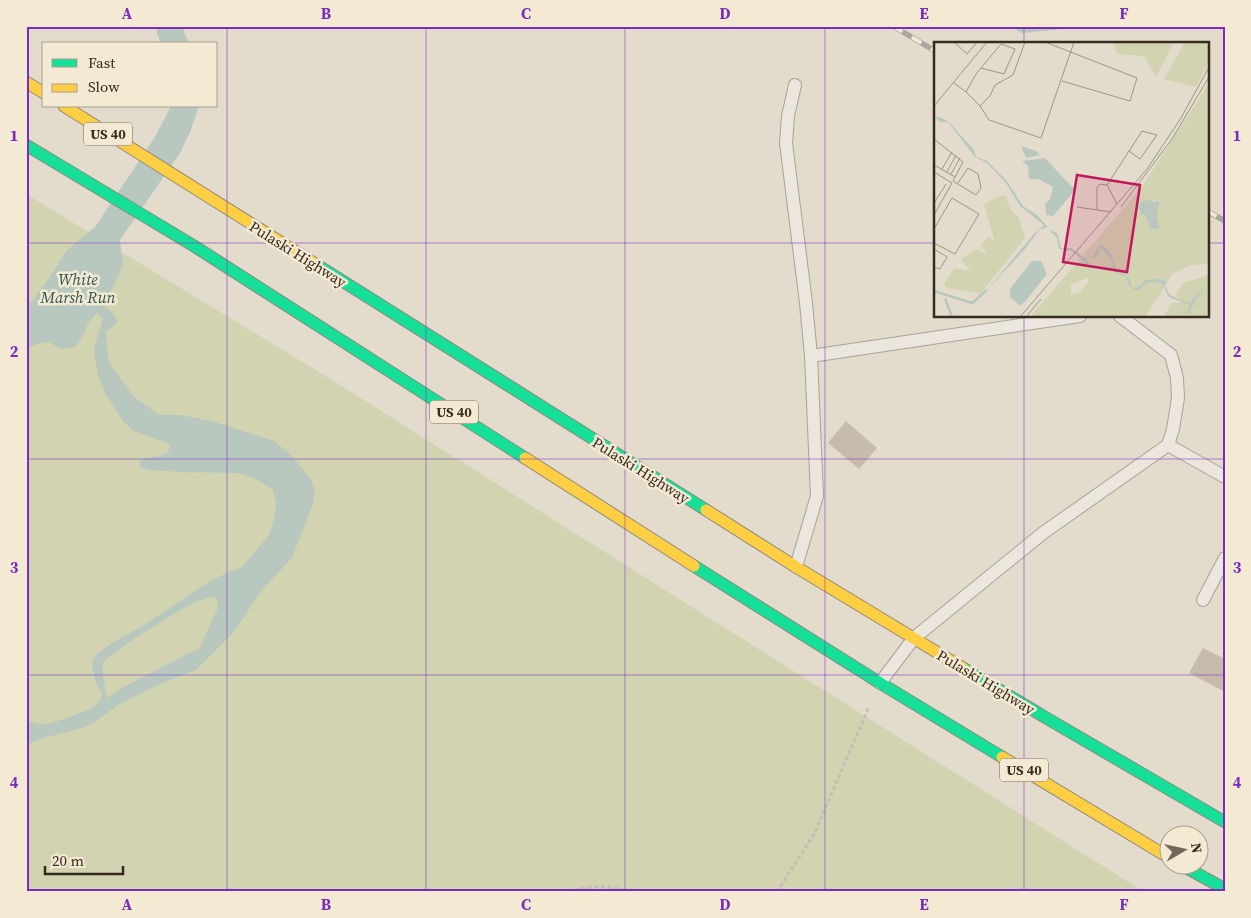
<svg xmlns="http://www.w3.org/2000/svg" width="1251" height="918" viewBox="0 0 1251 918" font-family="'Source Serif 4',serif">
	<rect width="100%" height="100%" fill="#e3dccd"/>
	<path fill="#d2d3b0" d="M26,194L332,380L1144,892H26Z"/>
	<g fill="#b8c8be" fill-rule="evenodd">
		<path d="M156,26H183L184,33L190,44H161L157,33Z"/>
		<path d="M1010,26H1064V29L1022,33Z"/>
		<path d="M171,106H199L190,132L180,153L120,240L123,264L116,281L103,305C110,310 116,315 117,323L106,332L107,350L110,364L134,397L159,415H180L212,421L274,441L290,454L311,479L315,492L313,504L292,558L261,591L234,632L196,670L162,683L118,705L98,720L83,728L43,738L26,745V720C32,722 39,725 45,724C55,723 85,712 93,707C98,704 101,699 102,694L95,681L93,670L92,663L96,655L107,646L147,623L213,579L242,567L269,535L274,519L276,503L273,490L258,480L238,473L181,472L149,470L140,467V460L165,454L168,452L170,446L169,444L132,430L123,421L105,393L98,375L95,359L94,347L103,319L97,313L88,323L84,334L75,347L62,349L48,342L38,344L26,348V306L32,301L52,274L66,251L95,227L155,137ZM214,597L218,600L217,610L199,649L185,655L122,688L107,698L103,675V662C122,646 143,633 164,620C180,611 195,599 214,597Z"/>
	</g>
	<g fill="#c7bbae">
		<path d="M846,421L877,448L859,469L828,443Z"/>
		<path d="M1203,648L1225,659V692L1189,673Z"/>
	</g>
	<g fill="none" stroke-linecap="round" stroke-linejoin="round">
		<defs>
			<g id="lane">
				<path d="M795,85L788,116L786,143L806,303L811,356L817,496L796,567"/>
				<path d="M811,356L1080,316"/>
				<path d="M1168,445L1225,477"/>
				<path d="M1203,600L1225,558"/>
				<path d="M880,683L914,638L1043,533L1168,445L1173,429L1178,398L1177,378L1171,355L1120,316"/>
			</g>
			<g id="fast">
				<path d="M26,145L194,246L525,458"/>
				<path d="M317,265L706,510"/>
				<path d="M694,566L880,683L1002,757"/>
				<path d="M963,668L1048,719L1225,822"/>
				<path d="M1183,866L1225,889"/>
			</g>
			<g id="slow">
				<path d="M26,82L44,93"/>
				<path d="M64,106L317,265"/>
				<path d="M525,458L694,566"/>
				<path d="M706,510L796,567L963,668"/>
				<path d="M1002,757L1168,857"/>
			</g>
		</defs>
		<use href="#lane" stroke="#a9a196" stroke-width="14"/>
		<use href="#fast" stroke="#8e877d" stroke-width="13"/>
		<use href="#slow" stroke="#8e877d" stroke-width="13"/>
		<g stroke="#c4beb5" stroke-width="3" stroke-dasharray="4 2.5" stroke-linecap="butt">
			<path d="M569,892C590,884 613,886 633,892"/>
			<path d="M777,892L814,834L869,707"/>
		</g>
		<use href="#lane" stroke="#ece7de" stroke-width="12"/>
		<use href="#fast" stroke="#16e098" stroke-width="11"/>
		<use href="#slow" stroke="#ffcf43" stroke-width="11"/>
		<defs>
			<g id="rail">
				<path d="M893,26L935,51"/>
				<path d="M1207,211L1225,221"/>
			</g>
		</defs>
		<use href="#rail" stroke="#aba69e" stroke-width="5.5"/>
		<use href="#rail" stroke="#f4ead3" stroke-width="4" stroke-dasharray="11" stroke-linecap="butt"/>
	</g>
	<path fill="none" stroke="#7b2cbf" stroke-width="1" stroke-opacity="0.55" d="M227,26V892M426,26V892M625,26V892M825,26V892M1024,26V44M26,243H935M1207,243H1225M1024,316V892M26,459H1225M26,675H1225"/>
	<g text-anchor="middle" dominant-baseline="central" stroke-width="5" stroke-linejoin="round" paint-order="stroke">
		<g fill="#f4ead3" stroke="#706454" stroke-width="1">
			<rect x="84" y="122.5" width="48" height="23" rx="4"/>
			<rect x="430" y="400.5" width="48" height="23" rx="4"/>
			<rect x="1000" y="758.5" width="48" height="23" rx="4"/>
		</g>
		<g font-size="14" font-weight="bold" fill="#372a1e">
			<text x="108" y="134">US 40</text>
			<text x="454" y="412">US 40</text>
			<text x="1024" y="770">US 40</text>
		</g>
		<g font-size="15" fill="#372a1e" stroke="#f4ead3">
			<text transform="translate(298 254) rotate(32)">Pulaski Highway</text>
			<text transform="translate(641 470) rotate(32)">Pulaski Highway</text>
			<text transform="translate(986 682) rotate(31)">Pulaski Highway</text>
		</g>
		<g font-size="16" font-style="italic" fill="#2e5653" stroke="#f4ead3">
			<text x="78" y="279">White<tspan x="78" dy="18">Marsh Run</tspan></text>
		</g>
	</g>
	<g transform="translate(934 42)">
		<rect width="275" height="275" fill="#e3dccd"/>
		<path d="M179,0H240L222,35L210,14L183,12ZM251,0H275V19L262,45L230,37ZM275,41V222L257,223L238,232L211,275H96L207,146ZM220,158L225,161L223,179L212,175L204,163ZM153,236L155,239L146,250L137,252V242ZM66,154H72L77,168L85,176L91,196L47,251L13,246L10,242L20,226L37,229L27,218L42,207L53,213L47,203L55,194L61,201L50,162ZM275,233V275H229L238,261H248L242,253L249,241Z" fill="#d2d3b0" fill-rule="evenodd"/>
		<path d="M0,73L14,79L40,108L42,115L53,119L72,138L89,164L103,173L114,185L106,187L91,207L52,249L100,192L110,183L86,164L72,141L53,121L41,115L14,80H6ZM87,104L102,109L106,113L92,116ZM111,116L138,145L143,146L119,174L112,173L111,162L116,157L119,145L104,137H95L94,124L88,119ZM210,158L225,160L223,179L226,186L217,187L211,173L207,172L204,163ZM115,188L123,191L127,206H137L151,216L158,215L166,203L171,205L178,213L183,230L190,232L197,240V245L199,246L205,245L211,238L228,237L233,241L230,242L236,253L256,262L262,252L275,251L264,253L255,271L246,270L245,275L246,269L254,270L256,263L235,255L228,241L213,240L205,248L199,247L196,245L191,234L179,229V221L169,207H165L163,215L152,216L157,227L138,209L125,207L123,196ZM98,219H107L113,232L89,262L85,263L76,255V247Z" fill="#b8c8be"/>
		<path fill="none" stroke="#b8c8be" stroke-width="2.5" d="M0,249L38,261L53,248M11,256L18,275"/>
		<path fill="none" stroke="#9e9587" stroke-width="1" d="M20,0L33,12L43,0M111,0L203,36L196,59L128,39M20,41L32,50L42,32L67,2L81,7L70,32L47,26M32,50L46,64L55,78L107,96L140,0M0,64L53,0M46,64L56,54L61,43L79,33L91,0M0,97L29,120L19,139M0,123L21,135M8,127L18,110M0,130L18,141L0,173M13,130L22,113M17,132L26,116M19,139L42,153L47,146L44,132L34,126L24,141M173,143L208,89L223,93L206,117L195,109M0,161L12,142M143,165L177,170M187,165L238,97L275,35M163,167V146L166,142L173,143L183,162M0,187L18,156L45,172L21,212L0,201M0,207L13,215L6,227L0,225M86,275L213,127L247,76L275,25M92,275L107,257"/>
		<path fill="#c2185b" fill-opacity="0.15" stroke="#c2185b" stroke-width="2.5" d="M143,133L206,143L193,230L129,220Z"/>
		<rect width="275" height="275" fill="none" stroke="#372a1e" stroke-width="2.5"/>
	</g>
	<rect width="1251" height="918" fill="none" stroke="#f4ead3" stroke-width="55"/>
	<rect x="42" y="42" width="175" height="65" fill="#f4ead3" stroke="#a89d8b"/>
	<rect x="52" y="59" width="25" height="8" fill="#16e098" stroke="#a89d8b"/>
	<text x="88" y="68" font-size="15" fill="#372a1e">Fast</text>
	<rect x="52" y="84" width="25" height="8" fill="#ffcf43" stroke="#a89d8b"/>
	<text x="88" y="92" font-size="15" fill="#372a1e">Slow</text>
	<g transform="translate(1184 850) rotate(81)"><circle r="24" fill="#f4ead3" stroke="#a89d8b"/>
	<path d="M0-4L9 19L0 12L-9 19Z" fill="#73685b"/>
	<text y="-8" font-size="14" font-weight="bold" text-anchor="middle" fill="#372a1e">N</text>
	</g>
	<path d="M45 866v8h78v-8" fill="none" stroke="#372a1e" stroke-width="2.5"/>
	<text x="52" y="866" font-size="15" fill="#372a1e" stroke="#f4ead3" stroke-width="4" paint-order="stroke">20 m</text>
	<rect x="28" y="28" width="1196" height="862" fill="none" stroke="#7b2cbf" stroke-width="2"/>
	<g font-size="16" text-anchor="middle" font-weight="bold" fill="#7b2cbf">
		<text x="127" y="19">A</text>
		<text x="326" y="19">B</text>
		<text x="526" y="19">C</text>
		<text x="725" y="19">D</text>
		<text x="924" y="19">E</text>
		<text x="1124" y="19">F</text>
		<text x="14" y="141">1</text>
		<text x="1237" y="141">1</text>
		<text x="14" y="357">2</text>
		<text x="1237" y="357">2</text>
		<text x="14" y="573">3</text>
		<text x="1237" y="573">3</text>
		<text x="14" y="788">4</text>
		<text x="1237" y="788">4</text>
		<text x="127" y="910">A</text>
		<text x="326" y="910">B</text>
		<text x="526" y="910">C</text>
		<text x="725" y="910">D</text>
		<text x="924" y="910">E</text>
		<text x="1124" y="910">F</text>
	</g>
</svg>
